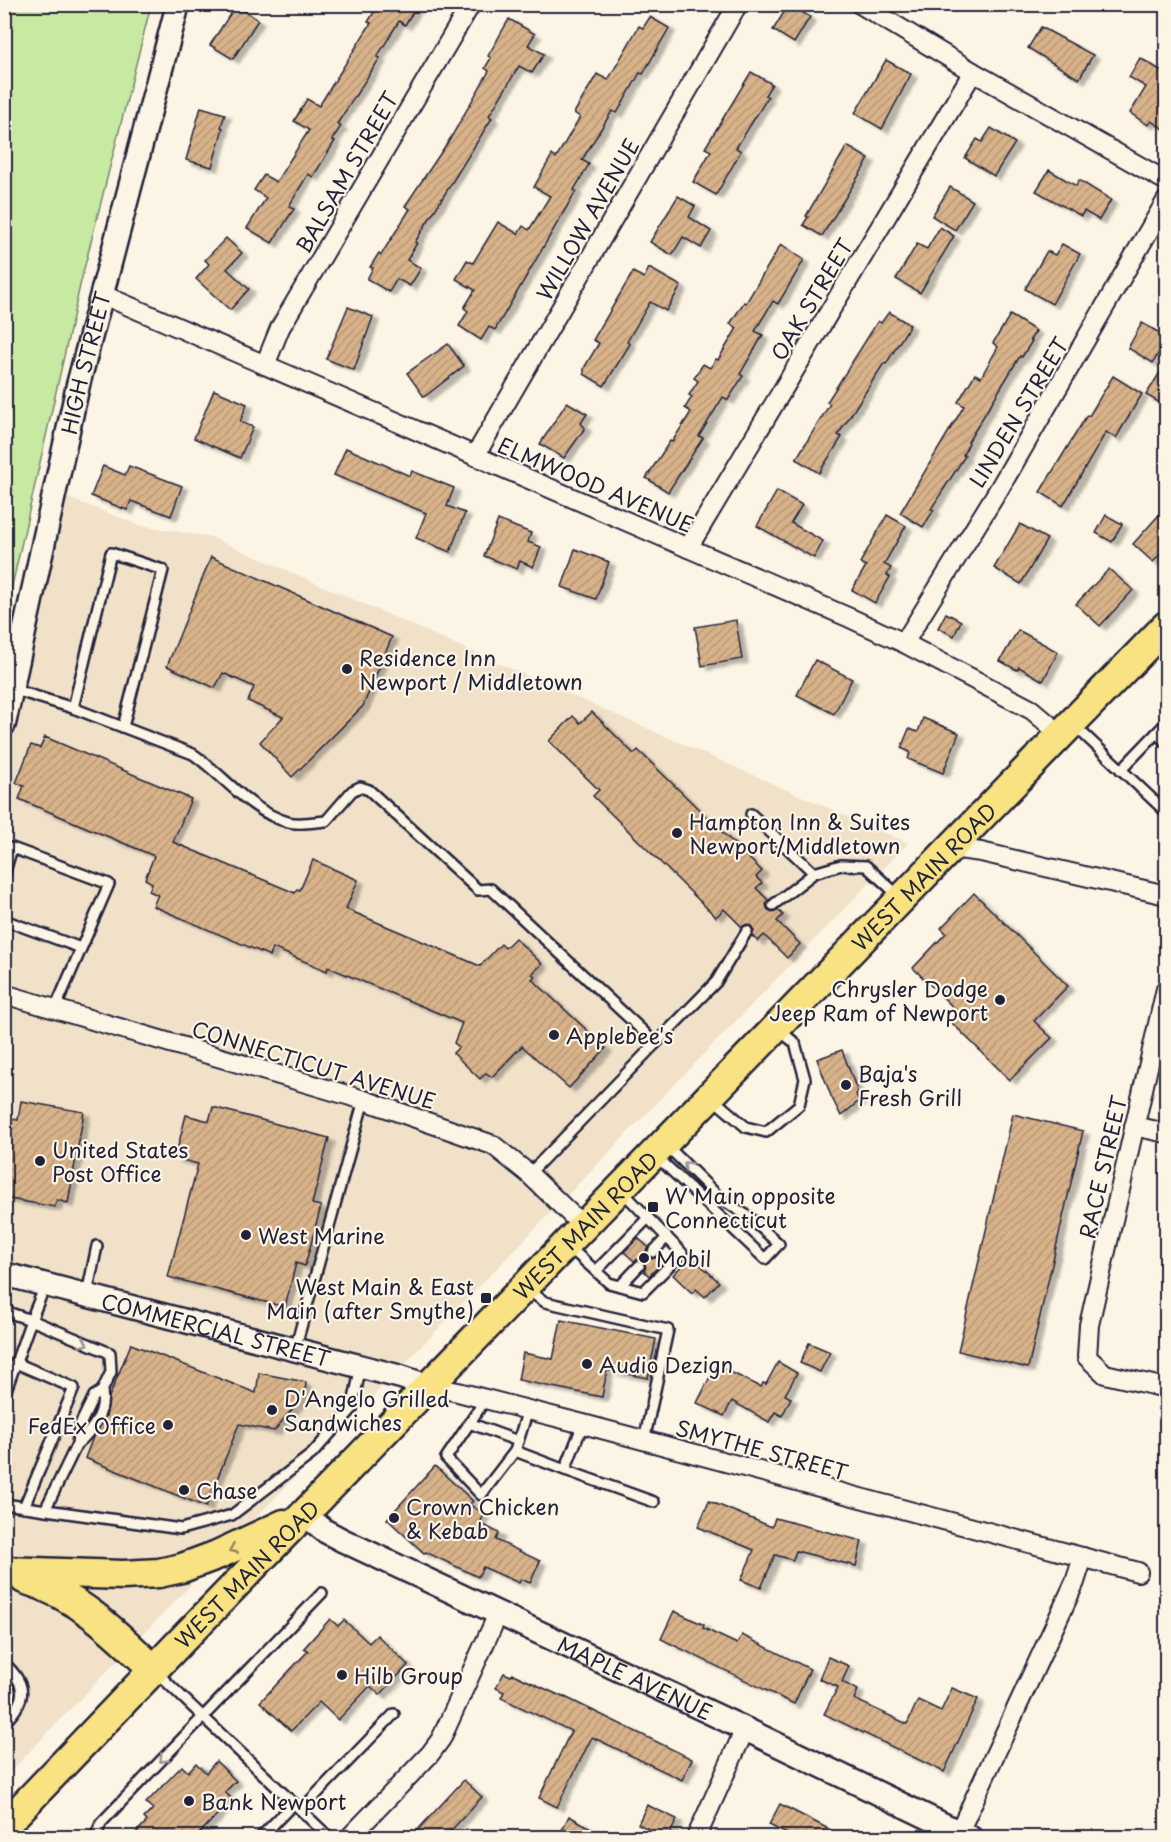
<svg xmlns="http://www.w3.org/2000/svg" width="1171" height="1842" viewBox="0 0 1171 1842" font-family="'Playpen Sans',sans-serif">
	<defs>
		<pattern id="building-hatch" width="6" height="6" patternUnits="userSpaceOnUse" patternTransform="scale(1.5)"><rect width="6" height="6" fill="#d8b289"/><path d="M-1 1l2-2M0 6l6-6M5 7l2-2" fill="none" stroke="#b99977"/></pattern>
		<filter id="shadow"><feDropShadow dx="6" dy="4" stdDeviation="1.5" flood-color="#0004"/></filter>
	</defs>
	<rect width="100%" height="100%" fill="#fcf5e5"/>
	<filter id="ink" filterUnits="userSpaceOnUse"><feTurbulence type="fractalNoise" baseFrequency=".0167" numOctaves="2"/><feDisplacementMap in="SourceGraphic" scale="12" xChannelSelector="R" yChannelSelector="G"/><feConvolveMatrix kernelMatrix="1 2 1 2 8 2 1 2 1" color-interpolation-filters="sRGB"/></filter>
	<g filter="url(#ink)">
		<path fill="#f1e1c9" d="M61,495L139,525L211,537L908,843L5,1777L4,737Z"/>
		<path fill="#c7e9a1" stroke="#74866e" stroke-width="1.5" d="M5,4L151,5L82,277L5,617Z"/>
		<g fill="url(#building-hatch)" stroke="#22223b" stroke-width="1.5" filter="url(#shadow)">
			<path d="M374,4H418L405,25L399,21L377,57L380,58L337,124L341,126L332,140L335,141L313,177L308,174L289,206L294,209L272,243L247,228L266,198L254,190L264,175L276,182L309,130L294,121L307,99L319,106L371,23L368,22L377,7Z"/>
			<path d="M789,4L810,17L794,43L773,30Z"/>
			<path d="M236,5L258,20L233,59L210,45Z"/>
			<path d="M650,17L669,28L643,74L640,73L617,113L612,111L582,160L589,164L574,190L576,191L495,330L489,327L481,340L459,326L468,311L464,308L475,290L456,279L467,260L473,263L498,222L518,234L523,226L529,230L550,196L534,187L552,155L556,158L580,117L574,113L597,74L608,80L639,26L643,28Z"/>
			<path d="M509,19L535,34L528,45L544,54L532,73L519,66L489,116L492,118L415,242L417,243L407,260L421,268L410,286L397,279L389,292L367,279L373,268L370,267L379,253L381,255L410,209L405,206L450,139L489,71L485,68L491,58L488,56Z"/>
			<path d="M1041,27L1093,55L1079,79L1028,48Z"/>
			<path d="M1140,58L1167,74V131L1151,121L1148,125L1130,113L1146,87L1129,77Z"/>
			<path d="M886,60L911,74L882,129L855,113Z"/>
			<path d="M751,72L772,84L765,95L768,97L736,148L741,151L716,195L693,182L711,151L705,148Z"/>
			<path d="M201,107L225,114L221,127L223,128L212,167L186,160Z"/>
			<path d="M991,128L1015,143L994,176L965,158L977,139L982,142Z"/>
			<path d="M847,146L869,159L822,236L803,225L808,217L806,216Z"/>
			<path d="M1049,170L1076,186L1079,180L1111,200L1099,220L1084,211L1081,216L1036,191Z"/>
			<path d="M950,187L973,201L955,230L932,216Z"/>
			<path d="M678,196L695,206L689,217L711,231L701,248L683,237L672,255L650,242Z"/>
			<path d="M940,227L954,236L920,293L896,279L917,244L927,249Z"/>
			<path d="M226,238L242,253L227,269L249,289L230,310L196,279L209,264L205,260Z"/>
			<path d="M781,244L804,260L778,304L773,301L755,331L763,335L740,374L743,376L728,400L723,397L699,436L703,438L668,492L646,478L670,441L672,442L691,412L685,408L692,397L689,395L698,381L694,378L703,364L710,368L716,359L718,360L737,328L730,324L744,302L746,303Z"/>
			<path d="M1062,244L1080,254L1052,304L1025,289L1047,251L1055,255Z"/>
			<path d="M649,268L681,286L666,311L650,302L627,342L630,344L604,386L584,374V368L599,343L593,340L633,272L644,278Z"/>
			<path d="M348,307L373,317L354,370L326,359Z"/>
			<path d="M889,312L910,325L886,364L884,363L838,435L842,437L819,473L796,459L830,404L827,402L878,321L881,323Z"/>
			<path d="M1010,315L1036,331L1030,340L1032,341L1022,357L1020,356L968,442L969,443L963,455L965,456L931,509L934,510L923,527L900,513L964,406L958,402L975,374L981,377L998,347L993,343Z"/>
			<path d="M1142,323L1167,337L1153,363L1128,348Z"/>
			<path d="M448,344L464,366L424,397L407,373Z"/>
			<path d="M1167,361V407L1146,395Z"/>
			<path d="M1113,376L1142,394L1116,438L1106,432L1063,506L1040,492L1087,415L1089,416Z"/>
			<path d="M214,390L247,404L240,422L253,427L240,458L194,438Z"/>
			<path d="M567,402L587,414L581,423L585,428L564,458L540,444Z"/>
			<path d="M346,448L410,476L412,471L454,488L447,506L465,513L450,552L416,538L426,513L334,475Z"/>
			<path d="M103,466L125,475L129,466L182,486L171,516L131,501L127,510L91,496Z"/>
			<path d="M777,491L802,505L791,523L823,541L814,558L757,526Z"/>
			<path d="M1167,506V547L1153,562L1133,544Z"/>
			<path d="M887,515L906,526L884,564L891,568L887,575L890,577L875,603L852,590L866,566L860,563Z"/>
			<path d="M1106,515L1122,524L1112,542L1096,533Z"/>
			<path d="M498,520L531,533L528,542L541,547L533,567L520,561L517,569L484,556Z"/>
			<path d="M1020,524L1047,539L1021,584L994,568Z"/>
			<path d="M575,549L609,562L596,599L562,587Z"/>
			<path d="M211,557L392,637L363,706L292,777L260,742L283,717L248,701L254,687L223,673L215,688L167,666Z"/>
			<path d="M1109,569L1133,590L1100,626L1076,604Z"/>
			<path d="M946,613L961,621L954,636L938,628Z"/>
			<path d="M736,620L742,659L702,666L695,627Z"/>
			<path d="M1018,630L1058,652L1043,681L1019,667L1017,670L1000,661Z"/>
			<path d="M815,660L852,679L834,714L797,695Z"/>
			<path d="M592,712L634,754L638,750L762,871L756,877L762,883L756,888L768,900L766,905L768,910L773,912L778,910L783,915L777,921L800,944L787,958L764,935L758,941L752,936L754,931L751,926L747,924L742,927L724,909L716,917L593,796L599,790L549,741L573,716L580,723Z"/>
			<path d="M923,718L959,733L943,773L908,759L910,752L901,748L909,729L918,732Z"/>
			<path d="M45,737L191,799L173,842L295,893L297,889L300,890L313,860L358,880L346,909L480,966L501,944L505,948L515,938L542,964L532,974L535,976L532,979L606,1048L569,1088L522,1046L492,1077L486,1073L480,1079L453,1053L459,1047L454,1043L462,1023L328,967L327,971L273,948L270,956L153,906L158,895L149,891L152,883L145,879L154,856L19,799L24,786L16,783L31,745L40,748Z"/>
			<path d="M974,893L1068,986L1034,1021L1052,1038L1010,1080L951,1022L960,1014L913,968L946,933L941,928Z"/>
			<path d="M842,1050L858,1093L856,1094L859,1101L841,1116L831,1096L817,1059Z"/>
			<path d="M21,1101L84,1112L68,1203L57,1200L55,1207L4,1198V1117L18,1120Z"/>
			<path d="M213,1107L329,1138L312,1204L321,1206L305,1266L296,1263L285,1307L168,1277L198,1164L175,1158L186,1115L209,1121Z"/>
			<path d="M1013,1114L1083,1131L1028,1368L958,1351Z"/>
			<path d="M638,1238L648,1247L646,1251L648,1256L652,1259L658,1257L663,1262L649,1276L644,1271L646,1267L644,1262L640,1259L634,1261L624,1252Z"/>
			<path d="M691,1256L719,1282L705,1297L696,1289L692,1293L673,1275Z"/>
			<path d="M561,1320L656,1339L648,1378L607,1370L602,1397L518,1380L523,1353L553,1359Z"/>
			<path d="M809,1343L830,1352L820,1372L800,1363Z"/>
			<path d="M131,1344L256,1393L259,1373L306,1382L305,1394L274,1431L239,1424L206,1507L85,1458L93,1437L106,1416L109,1397Z"/>
			<path d="M778,1362L797,1373L785,1395L791,1398L782,1416L775,1412L769,1422L732,1401L724,1416L697,1403L716,1365L761,1387L763,1383L766,1384Z"/>
			<path d="M435,1466L473,1501L469,1505L485,1513L480,1523L499,1533L496,1540L540,1561L530,1583L521,1579L519,1583L483,1567L478,1577L426,1552L424,1553L387,1519Z"/>
			<path d="M709,1501L772,1527L775,1518L862,1541L856,1566L796,1551L793,1560L775,1555L761,1588L741,1580L754,1550L698,1527Z"/>
			<path d="M674,1611L704,1625L703,1628L737,1644L742,1635L810,1669L794,1704L661,1639Z"/>
			<path d="M330,1619L338,1626L344,1620L369,1643L377,1635L408,1665L380,1695L370,1686L338,1720L319,1702L291,1731L260,1702L308,1651L304,1648Z"/>
			<path d="M828,1657L849,1666L842,1682L858,1690L854,1699L907,1724L918,1700L941,1711L952,1688L978,1699L944,1772L824,1714L838,1687L819,1679Z"/>
			<path d="M504,1673L511,1676L513,1674L565,1698V1697L692,1759L682,1780L592,1737L557,1807L539,1798L571,1731L501,1698L504,1692L496,1688Z"/>
			<path d="M216,1761L236,1781L225,1792L232,1799L195,1838H131L147,1821L144,1818L153,1809L146,1803L182,1766L188,1772L196,1763L206,1773Z"/>
			<path d="M464,1780L482,1797L444,1838H410Z"/>
			<path d="M780,1804L846,1838H795L769,1825Z"/>
			<path d="M647,1805L677,1819L668,1838L638,1824Z"/>
			<path d="M569,1816L609,1838H558Z"/>
		</g>
		<g fill="none" stroke-linecap="round" stroke-linejoin="round">
			<defs>
				<g id="service">
					<path d="M12,689L73,708L193,754C225,776 249,811 288,822C299,825 315,822 326,821L352,791L360,787L369,790L478,890L491,889L644,1032L655,1044L529,1174"/>
					<path d="M73,708L111,553L163,570L123,727"/>
					<path d="M1074,725L1166,812"/>
					<path d="M1157,733L1166,743"/>
					<path d="M1121,770L1166,723"/>
					<path d="M751,814L814,873"/>
					<path d="M4,875L12,848L109,884L55,1009"/>
					<path d="M773,905L814,873L841,865L866,866L900,897"/>
					<path d="M4,920L81,948"/>
					<path d="M655,1044L716,982L747,931"/>
					<path d="M712,1098L746,1127L766,1132L799,1105L805,1079L795,1043L779,1030"/>
					<path d="M656,1156L765,1259L779,1244L749,1217L720,1198L666,1145"/>
					<path d="M568,1246L609,1283L643,1292L682,1253L622,1191"/>
					<path d="M653,1252L667,1237"/>
					<path d="M596,1271L648,1218"/>
					<path d="M620,1286L639,1266"/>
					<path d="M526,1289L545,1302L668,1330L644,1441"/>
					<path d="M87,1294L97,1246"/>
					<path d="M4,1311L31,1320L110,1353L111,1372L102,1391L94,1396L79,1427L77,1444L45,1510"/>
					<path d="M295,1349L364,1100"/>
					<path d="M16,1363L74,1388L24,1507"/>
					<path d="M4,1396L31,1320L45,1286"/>
					<path d="M485,1400L446,1458L481,1495L515,1451L528,1410"/>
					<path d="M469,1423L518,1441"/>
					<path d="M583,1424L565,1470L654,1502"/>
					<path d="M77,1444C92,1431 106,1412 102,1391"/>
					<path d="M515,1451L565,1470"/>
					<path d="M4,1504L181,1529L232,1515L312,1454L352,1409L361,1366"/>
					<path d="M4,1663C28,1685 27,1700 4,1723"/>
					<path d="M155,1671L330,1838"/>
					<path d="M301,1810L394,1714"/>
					<path d="M4,1834L30,1838"/>
					<path d="M95,1838L101,1823L322,1593"/>
					<path d="M260,1838L294,1803"/>
				</g>
				<g id="minor">
					<path d="M860,4L973,72L1166,181"/>
					<path d="M101,294L850,618L904,643L1032,710L1061,735"/>
					<path d="M265,365L280,328L471,4"/>
					<path d="M475,456L738,4"/>
					<path d="M688,548L973,72"/>
					<path d="M904,643L999,489L1166,201"/>
					<path d="M951,848L981,852L1166,895"/>
					<path d="M1166,989L1089,1325L1087,1357L1105,1374L1166,1388"/>
					<path d="M4,994L364,1100L493,1145L529,1174L583,1226"/>
					<path d="M1134,1126L1166,1133"/>
					<path d="M428,1386L458,1392L583,1424L1138,1572"/>
					<path d="M959,1832L1075,1582L1083,1557"/>
					<path d="M349,1838L430,1754L441,1739L498,1614"/>
					<path d="M696,1838L745,1729"/>
				</g>
				<g id="tertiary">
					<path id="s1" d="M4,724L78,385L178,4"/>
					<path id="s2" d="M4,1274L401,1377L428,1386"/>
					<path id="s3" d="M304,1514L325,1531L342,1540L745,1729L971,1838"/>
				</g>
				<g id="primary">
					<path d="M4,1571L123,1575L159,1573L182,1568L217,1555L284,1524"/>
					<path d="M24,1579C77,1595 114,1631 153,1669"/>
					<path id="s4" d="M4,1826L182,1640L1166,626"/>
				</g>
			</defs>
			<use href="#service" stroke="#22223b" stroke-width="14"/>
			<use href="#minor" stroke="#22223b" stroke-width="22"/>
			<use href="#tertiary" stroke="#22223b" stroke-width="27"/>
			<use href="#primary" stroke="#22223b" stroke-width="33"/>
			<use href="#service" stroke="#fcf5e5" stroke-width="9"/>
			<use href="#minor" stroke="#fcf5e5" stroke-width="18"/>
			<use href="#tertiary" stroke="#fcf5e5" stroke-width="22"/>
			<use href="#primary" stroke="#f8e281" stroke-width="28"/>
		</g>
		<defs><path id="oneway-chevron" d="M-2-3.5L2.5 0L-2 3.5" fill="none" stroke-width="1.6" stroke-linecap="round" stroke-linejoin="round" transform="scale(1.5)"/></defs>
		<g stroke="#9a9698">
			<use href="#oneway-chevron" transform="translate(687 1165) rotate(-135)"/>
			<use href="#oneway-chevron" transform="translate(84 1343) rotate(23)"/>
			<use href="#oneway-chevron" transform="translate(163 1759) rotate(134)"/>
		</g>
		<use stroke="#8d825e" href="#oneway-chevron" transform="translate(233 1549) rotate(157)"/>
	</g>
	<g fill="#22223b" stroke="#fcf5e5" stroke-width="2">
		<circle cx="347" cy="669" r="6"/>
		<circle cx="677" cy="833" r="6"/>
		<circle cx="1000" cy="1000" r="6"/>
		<circle cx="554" cy="1035" r="6"/>
		<circle cx="846" cy="1085" r="6"/>
		<circle cx="40" cy="1161" r="6"/>
		<rect x="647" y="1201" width="12" height="12" rx="3"/>
		<circle cx="246" cy="1235" r="6"/>
		<circle cx="644" cy="1258" r="6"/>
		<rect x="480" y="1292" width="12" height="12" rx="3"/>
		<circle cx="587" cy="1364" r="6"/>
		<circle cx="272" cy="1410" r="6"/>
		<circle cx="168" cy="1425" r="6"/>
		<circle cx="184" cy="1490" r="6"/>
		<circle cx="394" cy="1518" r="6"/>
		<circle cx="342" cy="1675" r="6"/>
		<circle cx="189" cy="1801" r="6"/>
	</g>
	<g text-anchor="middle" dominant-baseline="central" stroke-width="4.5" stroke-linejoin="round" paint-order="stroke">
		<g font-size="21" fill="#22223b" stroke="#fcf5e5">
			<text transform="translate(346 172) rotate(-60)">BALSAM STREET</text>
			<text transform="translate(587 219) rotate(-60)">WILLOW AVENUE</text>
			<text transform="translate(811 299) rotate(-59)">OAK STREET</text>
			<text stroke="none"><textPath href="#s1" startOffset="370">HIGH STREET</textPath></text>
			<text transform="translate(1018 412) rotate(-59)">LINDEN STREET</text>
			<text transform="translate(596 484) rotate(23)">ELMWOOD AVENUE</text>
			<text stroke="none"><textPath href="#s4" startOffset="1322">WEST MAIN ROAD</textPath></text>
			<text transform="translate(314 1064) rotate(17)">CONNECTICUT AVENUE</text>
			<text transform="translate(1102 1167) rotate(-77)">RACE STREET</text>
			<text stroke="none"><textPath href="#s4" startOffset="836">WEST MAIN ROAD</textPath></text>
			<text stroke="none"><textPath href="#s2" startOffset="219">COMMERCIAL STREET</textPath></text>
			<text transform="translate(762 1449) rotate(15)">SMYTHE STREET</text>
			<text stroke="none"><textPath href="#s4" startOffset="350">WEST MAIN ROAD</textPath></text>
			<text stroke="none"><textPath href="#s3" startOffset="370">MAPLE AVENUE</textPath></text>
		</g>
		<g font-size="21" fill="#22223b" stroke="#fcf5e5" text-anchor="start">
			<text x="359" y="657">Residence Inn<tspan x="359" dy="24">Newport / Middletown</tspan></text>
			<text x="689" y="821">Hampton Inn &amp; Suites<tspan x="689" dy="24">Newport/Middletown</tspan></text>
			<text x="988" y="988" text-anchor="end">Chrysler Dodge<tspan x="988" dy="24">Jeep Ram of Newport</tspan></text>
			<text x="566" y="1035">Applebee's</text>
			<text x="858" y="1073">Baja's<tspan x="858" dy="24">Fresh Grill</tspan></text>
			<text x="52" y="1149">United States<tspan x="52" dy="24">Post Office</tspan></text>
			<text x="665" y="1195">W Main opposite<tspan x="665" dy="24">Connecticut</tspan></text>
			<text x="258" y="1235">West Marine</text>
			<text x="656" y="1258">Mobil</text>
			<text x="474" y="1286" text-anchor="end">West Main &amp; East<tspan x="474" dy="24">Main (after Smythe)</tspan></text>
			<text x="599" y="1364">Audio Dezign</text>
			<text x="284" y="1398">D'Angelo Grilled<tspan x="284" dy="24">Sandwiches</tspan></text>
			<text x="156" y="1425" text-anchor="end">FedEx Office</text>
			<text x="196" y="1490">Chase</text>
			<text x="406" y="1506">Crown Chicken<tspan x="406" dy="24">&amp; Kebab</tspan></text>
			<text x="354" y="1675">Hilb Group</text>
			<text x="201" y="1801">Bank Newport</text>
		</g>
	</g>
	<rect width="1171" height="1842" fill="none" stroke="#fcf5e5" stroke-width="24"/>
	<rect x="12" y="12" width="1147" height="1818" fill="none" stroke="#22223b" stroke-width="2" filter="url(#ink)"/>
</svg>
